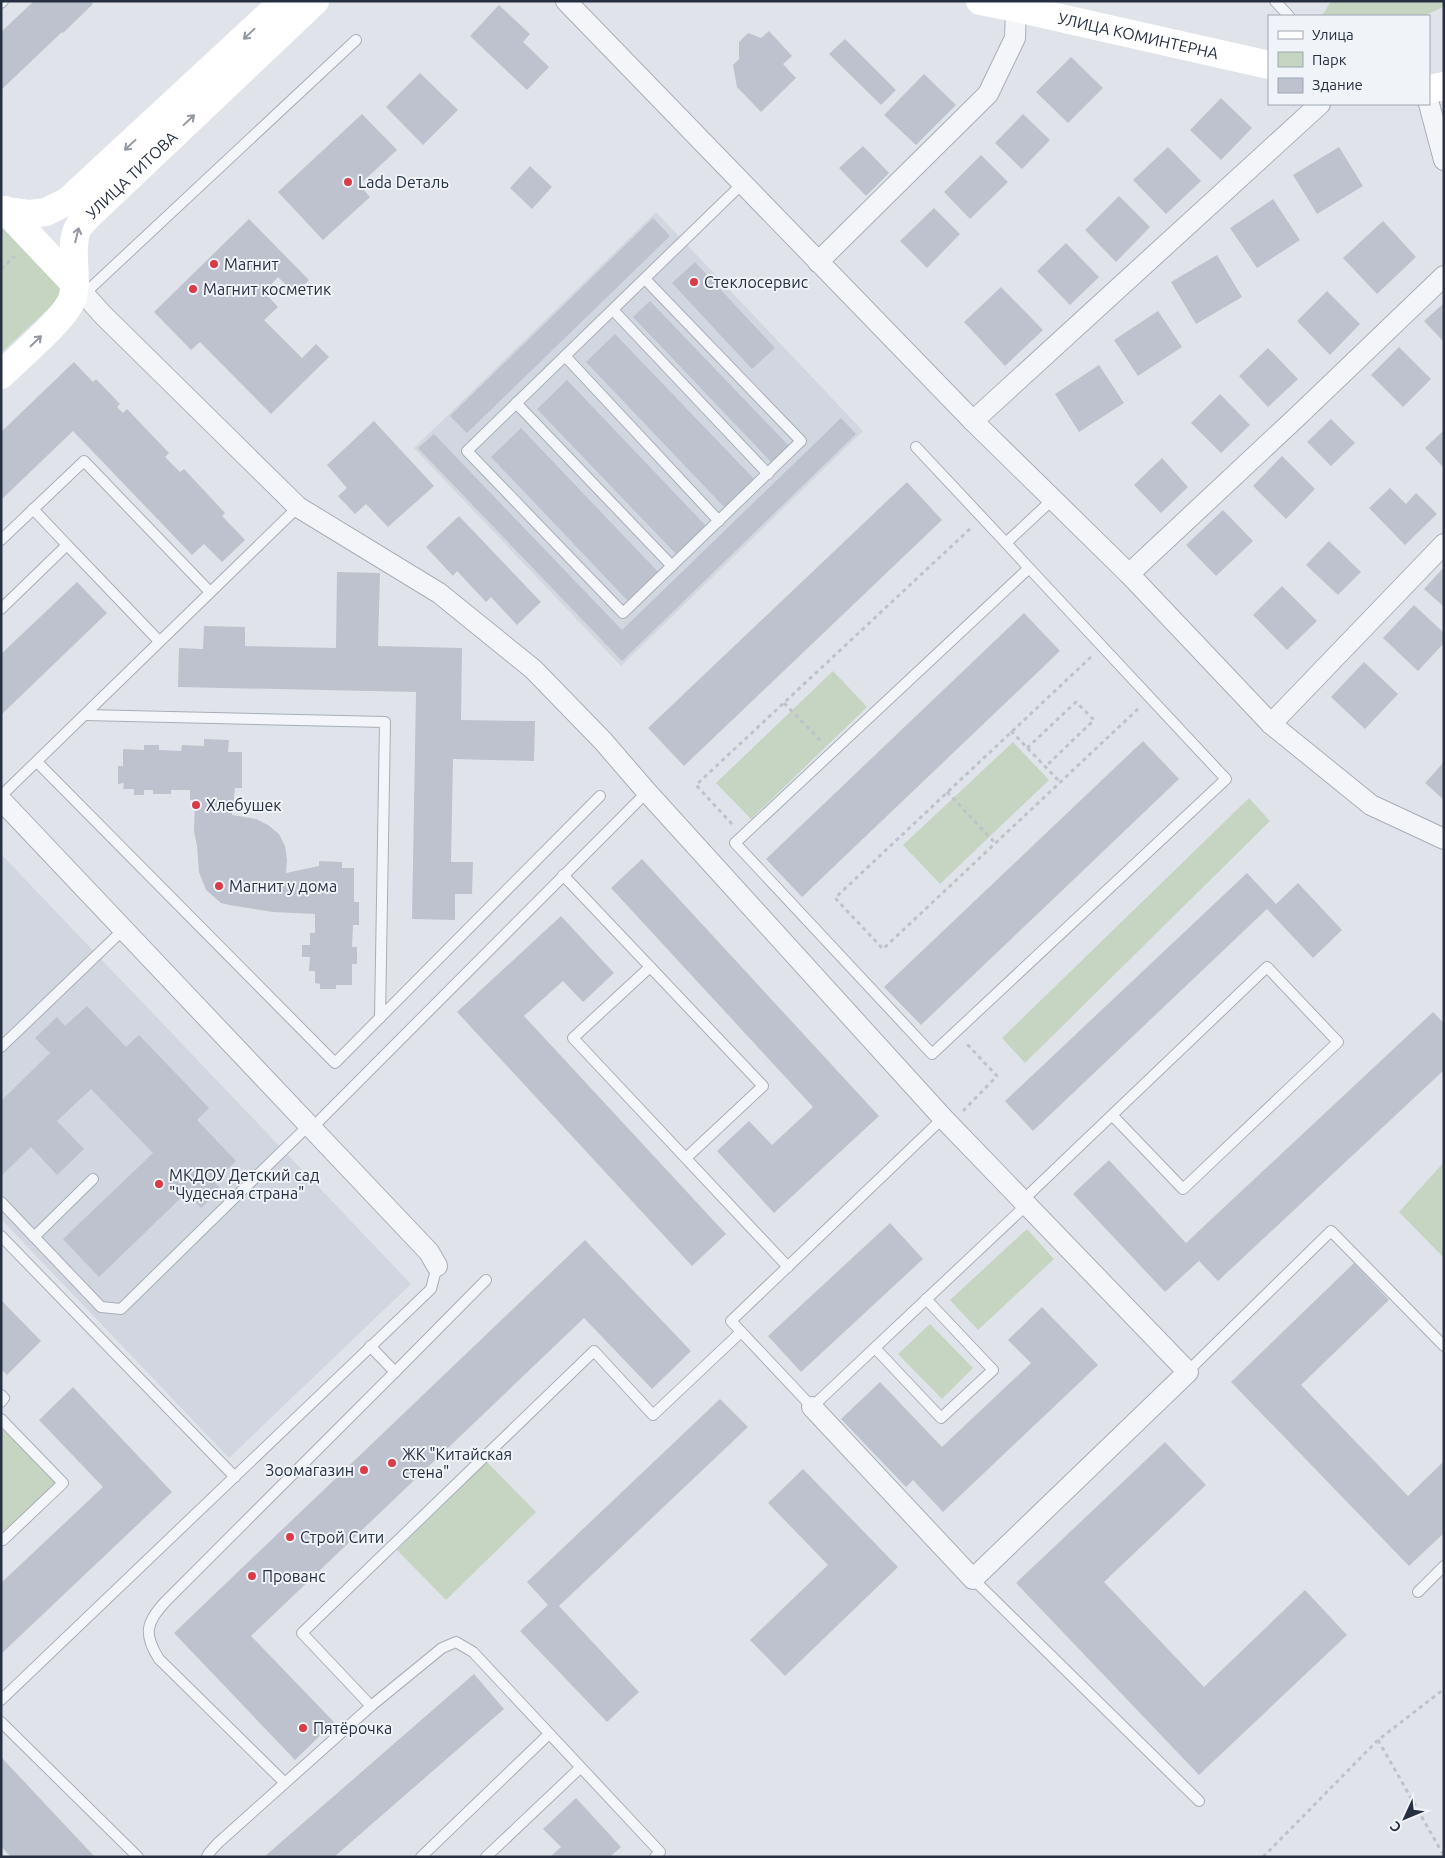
<svg xmlns="http://www.w3.org/2000/svg" width="1445" height="1858" viewBox="0 0 1445 1858" font-family="Ubuntu,sans-serif">
	<rect width="100%" height="100%" fill="#e0e4ea"/>
	<g fill="#d2d6e0">
		<path d="M656,212L863,431L621,666L414,448Z"/>
		<path d="M1,854L411,1284L229,1458L1,1219Z"/>
	</g>
	<g fill="#c5d5c1">
		<path d="M1331,1H1444V7L1423,16H1322Z"/>
		<path d="M1,220L64,274L60,298L1,353Z"/>
		<path d="M833,671L867,707L751,819L716,783Z"/>
		<path d="M1013,742L1049,780L940,884L903,845Z"/>
		<path d="M1249,798L1270,821L1025,1063L1002,1038Z"/>
		<path d="M1444,1162V1258L1399,1212Z"/>
		<path d="M1027,1229L1054,1259L978,1330L950,1300Z"/>
		<path d="M930,1324L973,1368L942,1399L898,1354Z"/>
		<path d="M1,1427L57,1483L4,1531L1,1528Z"/>
		<path d="M487,1462L536,1512L446,1600L397,1550Z"/>
	</g>
	<g fill="#bdc2ce">
		<path d="M34,1H92L91,2L93,4L63,33L62,32L1,90V32Z"/>
		<path d="M499,5L530,34L523,42L549,67L527,90L470,36Z"/>
		<path d="M769,31L792,56L783,64L796,78L761,112L737,87L733,65L739,59V42L748,33L761,38Z"/>
		<path d="M845,39L896,90L881,105L829,54Z"/>
		<path d="M1071,57L1103,88L1068,123L1036,92Z"/>
		<path d="M420,73L458,110L423,145L386,107Z"/>
		<path d="M924,74L956,105L916,145L884,115Z"/>
		<path d="M1221,98L1252,128L1221,160L1190,130Z"/>
		<path d="M362,114L397,150L359,185L370,197L323,240L278,192Z"/>
		<path d="M1023,114L1050,140L1022,169L995,143Z"/>
		<path d="M863,146L889,173L866,196L839,168Z"/>
		<path d="M1168,147L1201,181L1166,214L1133,180Z"/>
		<path d="M1339,147L1363,186L1317,214L1293,175Z"/>
		<path d="M981,155L1008,182L970,219L944,192Z"/>
		<path d="M530,166L552,187L532,209L510,188Z"/>
		<path d="M1119,196L1150,227L1116,262L1085,230Z"/>
		<path d="M1273,199L1300,240L1257,268L1230,228Z"/>
		<path d="M934,208L960,234L927,268L900,241Z"/>
		<path d="M653,218L670,236L467,433L450,416Z"/>
		<path d="M249,219L309,280L295,294L278,277L264,292L278,307L264,320L302,358L316,344L329,357L271,414L200,342L191,350L154,312Z"/>
		<path d="M1383,221L1416,257L1377,294L1343,258Z"/>
		<path d="M1066,243L1099,277L1070,305L1037,271Z"/>
		<path d="M1217,255L1242,297L1196,324L1171,282Z"/>
		<path d="M695,262L775,348L752,369L672,283Z"/>
		<path d="M1001,287L1043,330L1005,366L964,322Z"/>
		<path d="M1327,291L1360,324L1330,355L1297,321Z"/>
		<path d="M650,301L789,446L772,463L633,317Z"/>
		<path d="M1444,303V342L1424,321Z"/>
		<path d="M1158,311L1182,347L1138,376L1114,340Z"/>
		<path d="M615,334L755,480L726,509L586,362Z"/>
		<path d="M1399,347L1431,379L1403,407L1371,375Z"/>
		<path d="M1268,348L1298,379L1268,407L1239,376Z"/>
		<path d="M74,362L93,382L96,379L120,404L117,407L123,413L127,409L169,453L165,457L180,472L184,469L225,513L222,516L245,540L222,562L204,544L192,555L73,431L1,500V432Z"/>
		<path d="M1099,365L1124,403L1079,432L1055,394Z"/>
		<path d="M567,380L707,527L677,555L537,409Z"/>
		<path d="M1220,394L1250,425L1221,453L1191,423Z"/>
		<path d="M841,418L856,434L622,661L418,448L434,434L622,630Z"/>
		<path d="M1331,419L1355,443L1331,466L1307,442Z"/>
		<path d="M374,421L434,486L388,527L366,504L355,514L338,496L347,488L327,465Z"/>
		<path d="M521,428L660,574L630,603L491,457Z"/>
		<path d="M1444,430V468L1425,448Z"/>
		<path d="M1282,456L1315,489L1286,519L1253,486Z"/>
		<path d="M1162,458L1188,487L1161,513L1134,485Z"/>
		<path d="M907,482L942,520L684,766L648,728Z"/>
		<path d="M1390,488L1406,504L1416,493L1437,514L1405,545L1369,508Z"/>
		<path d="M1223,510L1253,541L1216,576L1186,545Z"/>
		<path d="M459,516L541,602L517,625L491,597L486,602L457,571L453,576L426,547Z"/>
		<path d="M1329,541L1361,572L1338,595L1306,565Z"/>
		<path d="M1444,567V607L1424,589Z"/>
		<path d="M337,572L380,573L378,646L462,648L461,720L535,721L534,761L453,759L451,862H473L472,894H455V920L412,919L416,692L178,687L179,648L203,649L204,626L245,627V646L336,648Z"/>
		<path d="M77,582L107,613L1,715V654Z"/>
		<path d="M1282,586L1317,621L1287,650L1253,615Z"/>
		<path d="M1414,605L1444,633V643L1418,671L1383,638Z"/>
		<path d="M1024,613L1060,651L802,897L766,859Z"/>
		<path d="M1364,662L1398,694L1365,729L1331,697Z"/>
		<path d="M204,739L229,740L228,752H242V788H235L232,815L256,819L268,825L279,834L285,846L287,860L286,873L319,866V861L342,862V868H354V902H359V925H353L352,947H357V964H352V985H336V989H320V984L315,983V971H309L310,957H302V945H310V933H315V914L273,912L229,905L221,903L206,890L199,872L197,846L194,831L195,800H190V790H171V794H153V790H144V795H134V789H123L124,783L118,784V766H123V749L144,750V745H159V750L181,751L182,745L204,746Z"/>
		<path d="M1143,741L1179,779L921,1025L884,987Z"/>
		<path d="M1444,762V800L1425,783Z"/>
		<path d="M642,859L879,1116L774,1213L717,1151L749,1121L772,1145L813,1107L611,888Z"/>
		<path d="M1247,873L1276,904L1298,883L1342,930L1313,958L1267,909L1033,1131L1005,1101Z"/>
		<path d="M561,916L614,973L583,1002L563,981L524,1016L726,1234L692,1266L457,1012Z"/>
		<path d="M87,1006L126,1047L139,1035L209,1108L197,1120L236,1161L214,1182L221,1189L201,1208L186,1193L99,1277L63,1239L153,1153L91,1089L57,1121L84,1149L57,1175L31,1147L1,1176V1101L50,1053L35,1038L57,1017L65,1026Z"/>
		<path d="M1433,1012L1444,1023V1070L1218,1281L1199,1261L1165,1292L1073,1194L1109,1160L1186,1243Z"/>
		<path d="M890,1223L923,1259L801,1372L768,1336Z"/>
		<path d="M585,1240L691,1351L652,1389L584,1318L251,1636L334,1722L295,1760L174,1633Z"/>
		<path d="M1354,1263L1389,1300L1301,1385L1408,1496L1444,1461V1533L1409,1566L1231,1382Z"/>
		<path d="M1,1300L41,1341L7,1375L1,1369Z"/>
		<path d="M1042,1307L1098,1365L943,1512L913,1480L906,1487L841,1419L880,1382L942,1447L1031,1363L1008,1340Z"/>
		<path d="M73,1387L172,1492L1,1654V1583L103,1487L39,1420Z"/>
		<path d="M720,1399L748,1427L559,1606L639,1692L607,1722L520,1631L548,1605L527,1582Z"/>
		<path d="M1165,1442L1206,1485L1104,1582L1204,1687L1305,1590L1347,1635L1199,1775L1016,1583Z"/>
		<path d="M803,1469L898,1567L785,1676L750,1640L828,1565L768,1503Z"/>
		<path d="M474,1674L504,1709L334,1857H264Z"/>
		<path d="M1,1757L95,1857H11L1,1846Z"/>
		<path d="M576,1798L621,1847L610,1857H550L561,1847L543,1829Z"/>
	</g>
	<g fill="none" stroke-linecap="round" stroke-linejoin="round">
		<defs>
			<g id="lane">
				<path d="M1275,1L1289,16"/>
				<path d="M1,3L3,1"/>
				<path d="M645,279L801,441L623,613L467,451L742,184"/>
				<path d="M83,295L356,40"/>
				<path d="M613,310L768,474"/>
				<path d="M565,356L719,521"/>
				<path d="M516,403L672,566"/>
				<path d="M916,447L1006,543"/>
				<path d="M33,509L67,545"/>
				<path d="M1,540L84,461L210,592"/>
				<path d="M1029,568L735,843L932,1054L1226,779L1029,568L1006,543L1053,499"/>
				<path d="M1,609L67,545L159,641"/>
				<path d="M85,715L385,722L380,1018"/>
				<path d="M37,762L335,1063L600,796"/>
				<path d="M1,796L298,507"/>
				<path d="M563,875L763,1086L686,1158"/>
				<path d="M650,967L573,1038L788,1267"/>
				<path d="M1,1047L124,929"/>
				<path d="M943,1118L731,1321L812,1407L1020,1211L1022,1201L1267,967L1338,1042L1183,1189L1112,1115"/>
				<path d="M312,1128L647,792"/>
				<path d="M1,1202L101,1307L121,1309L309,1125"/>
				<path d="M1,1236L235,1477"/>
				<path d="M34,1237L93,1179"/>
				<path d="M875,1348L941,1418L993,1370L926,1299"/>
				<path d="M1188,1371L1331,1231L1444,1346"/>
				<path d="M395,1372L486,1280"/>
				<path d="M1,1395L4,1398L1,1402"/>
				<path d="M1,1419L63,1483L3,1540L1,1538"/>
				<path d="M973,1579L1199,1801"/>
				<path d="M1418,1592L1444,1566"/>
				<path d="M1,1700L431,1289L437,1266"/>
				<path d="M371,1706L302,1633L594,1351L653,1415L741,1332"/>
				<path d="M1,1722L138,1857"/>
				<path d="M284,1782L159,1659C143,1634 146,1622 166,1601L395,1372L370,1346"/>
				<path d="M207,1857L209,1853L218,1843L371,1706L442,1648L456,1642L473,1652L660,1852L655,1857"/>
				<path d="M421,1857L549,1734"/>
				<path d="M486,1857L580,1768"/>
			</g>
			<g id="street">
				<path d="M566,1L973,421L1129,574L1271,724L1371,805L1444,839"/>
				<path d="M1429,104L1444,160"/>
				<path d="M818,262L988,94L1015,38L1016,8"/>
				<path d="M75,284L103,315L298,507L439,593L533,669L603,741L647,792L943,1118L1188,1372L973,1579L812,1407"/>
				<path d="M973,421L1320,104"/>
				<path d="M1129,574L1299,415L1444,276"/>
				<path d="M1271,724L1444,544"/>
				<path d="M1,800L429,1252L437,1266"/>
			</g>
		</defs>
		<use href="#lane" stroke="#a8aeb8" stroke-width="12"/>
		<use href="#street" stroke="#a8aeb8" stroke-width="22"/>
		<g stroke="#bec2c9" stroke-width="3" stroke-dasharray="4 4" stroke-linecap="butt">
			<path d="M1,269L15,256"/>
			<path d="M1091,657L835,898L883,949L1139,708"/>
			<path d="M784,703L821,741"/>
			<path d="M1011,731L1060,782"/>
			<path d="M1027,748L1076,702L1094,720L1045,767"/>
			<path d="M947,792L995,843"/>
			<path d="M732,824L696,785L972,527"/>
			<path d="M963,1111L997,1076L965,1042"/>
			<path d="M1378,1740L1444,1856"/>
			<path d="M1263,1857L1378,1740L1444,1689"/>
		</g>
		<use href="#lane" stroke="#f3f5f8" stroke-width="10"/>
		<use href="#street" stroke="#f3f5f8" stroke-width="20"/>
		<g stroke="#fff" stroke-width="28">
			<path id="s1" d="M980,1L1016,8L1269,65"/>
			<path d="M1429,89L1444,86"/>
			<path d="M1,210L30,214L46,212L68,201L284,1"/>
			<path d="M5,210L75,284"/>
			<path id="s2" d="M1,375C18,358 66,318 72,299C79,278 69,248 77,230C79,225 84,221 87,217L315,1"/>
		</g>
	</g>
	<defs><path id="oneway-shaft" d="M-6 0H5M1.5-3L5.5 0L1.5 3" fill="none" stroke-width="1.6" stroke-linecap="round" stroke-linejoin="round" transform="scale(1.25)"/></defs>
	<g stroke="#9398a1">
		<use href="#oneway-shaft" transform="translate(249 34) rotate(137)"/>
		<use href="#oneway-shaft" transform="translate(189 120) rotate(-43)"/>
		<use href="#oneway-shaft" transform="translate(130 145) rotate(137)"/>
		<use href="#oneway-shaft" transform="translate(77 235) rotate(-76)"/>
		<use href="#oneway-shaft" transform="translate(36 341) rotate(-44)"/>
	</g>
	<g fill="#d93b49" stroke="#f0f3f8" stroke-width="2">
		<circle cx="348" cy="182" r="5"/>
		<circle cx="214" cy="264" r="5"/>
		<circle cx="694" cy="282" r="5"/>
		<circle cx="193" cy="289" r="5"/>
		<circle cx="196" cy="805" r="5"/>
		<circle cx="219" cy="886" r="5"/>
		<circle cx="159" cy="1184" r="5"/>
		<circle cx="392" cy="1463" r="5"/>
		<circle cx="364" cy="1470" r="5"/>
		<circle cx="290" cy="1537" r="5"/>
		<circle cx="252" cy="1576" r="5"/>
		<circle cx="303" cy="1728" r="5"/>
	</g>
	<g text-anchor="middle" dominant-baseline="central" stroke-width="4" stroke-linejoin="round" paint-order="stroke">
		<g font-size="16" fill="#273043" stroke="#f0f3f8">
			<text stroke="none"><textPath href="#s1" startOffset="162">УЛИЦА КОМИНТЕРНА</textPath></text>
			<text stroke="none"><textPath href="#s2" startOffset="252">УЛИЦА ТИТОВА</textPath></text>
		</g>
		<g font-size="16" fill="#273043" stroke="#f0f3f8" text-anchor="start">
			<text x="358" y="182">Lada Dеталь</text>
			<text x="224" y="264">Магнит</text>
			<text x="704" y="282">Стеклосервис</text>
			<text x="203" y="289">Магнит косметик</text>
			<text x="206" y="805">Хлебушек</text>
			<text x="229" y="886">Магнит у дома</text>
			<text x="169" y="1175">МКДОУ Детский сад<tspan x="169" dy="18">"Чудесная страна"</tspan></text>
			<text x="402" y="1454">ЖК "Китайская<tspan x="402" dy="18">стена"</tspan></text>
			<text x="354" y="1470" text-anchor="end">Зоомагазин</text>
			<text x="300" y="1537">Строй Сити</text>
			<text x="262" y="1576">Прованс</text>
			<text x="313" y="1728">Пятёрочка</text>
		</g>
	</g>
	<rect width="1445" height="1858" fill="none" stroke="#273043" stroke-width="5"/>
	<rect x="1268" y="15" width="162" height="90" fill="#f0f3f8" stroke="#a0a5b0"/>
	<rect x="1278" y="31" width="25" height="8" fill="#ffffff" stroke="#a0a5b0"/>
	<text x="1312" y="40" font-size="15" fill="#273043">Улица</text>
	<rect x="1278" y="52" width="25" height="15" fill="#c5d5c1" stroke="#a0a5b0"/>
	<text x="1312" y="65" font-size="15" fill="#273043">Парк</text>
	<rect x="1278" y="78" width="25" height="15" fill="#bdc2ce" stroke="#a0a5b0"/>
	<text x="1312" y="90" font-size="15" fill="#273043">Здание</text>
	<g transform="translate(1405 1818) rotate(226)" stroke="#f0f3f8" stroke-width="4" paint-order="stroke">
	<path d="M0-4L9 19L0 12L-9 19Z" fill="#273043"/>
	<text y="-8" font-size="14" font-weight="bold" text-anchor="middle" fill="#273043">С</text>
	</g>
</svg>
